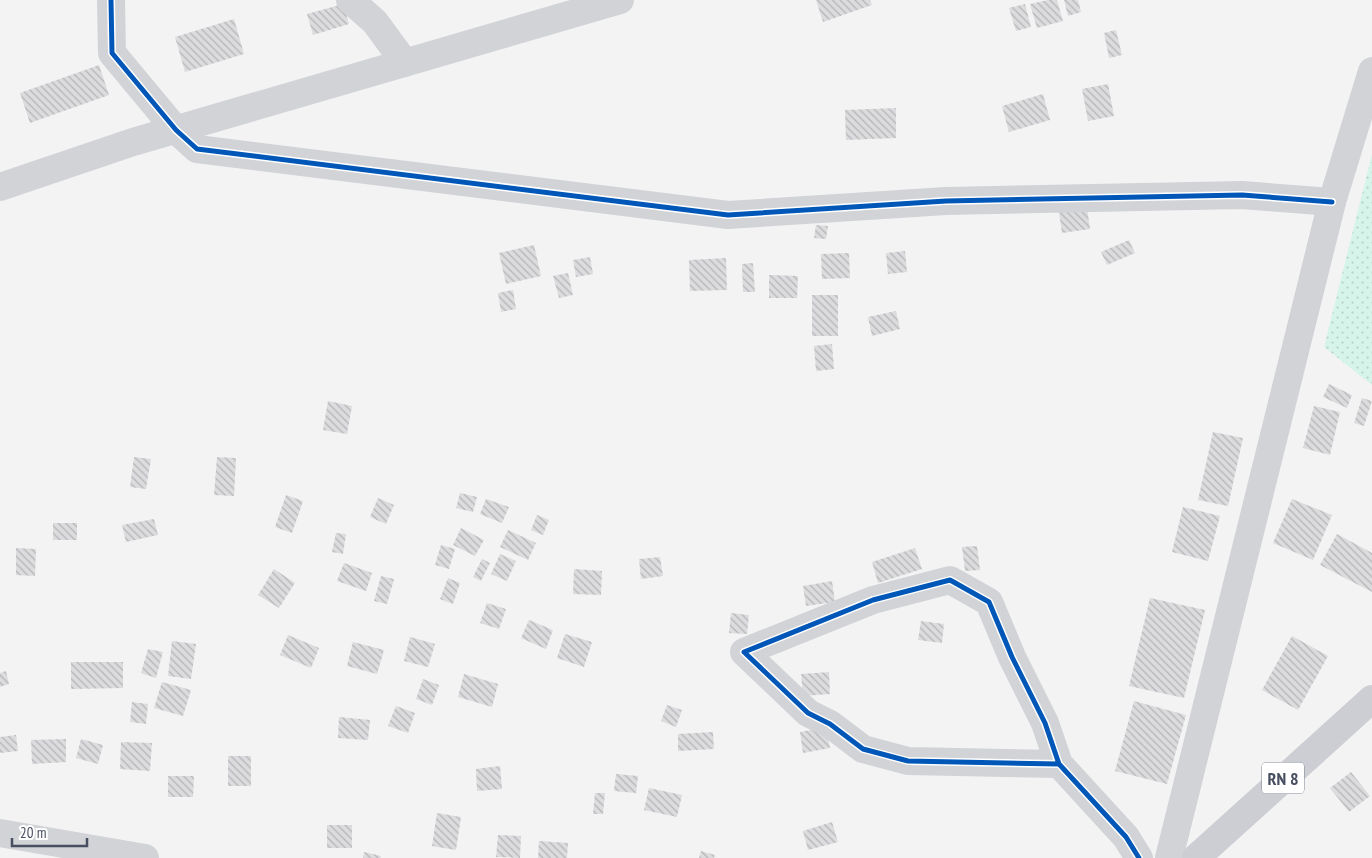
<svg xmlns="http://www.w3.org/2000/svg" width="1372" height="858" viewBox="0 0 1372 858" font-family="'PT Sans Narrow',sans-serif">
	<defs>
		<pattern id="grass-dots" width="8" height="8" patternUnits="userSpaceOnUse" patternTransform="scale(1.25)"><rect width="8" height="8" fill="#d6f4e9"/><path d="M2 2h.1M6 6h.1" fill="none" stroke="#b9d3ca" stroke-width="1.8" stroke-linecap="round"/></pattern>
		<pattern id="building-back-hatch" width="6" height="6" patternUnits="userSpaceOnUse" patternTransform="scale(1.25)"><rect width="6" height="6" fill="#dcdcde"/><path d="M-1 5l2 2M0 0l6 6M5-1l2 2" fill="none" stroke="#b4b5b7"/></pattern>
	</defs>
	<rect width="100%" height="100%" fill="#f3f3f3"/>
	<path fill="url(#grass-dots)" d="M1372,154V385L1324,347Z"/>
	<g fill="url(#building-back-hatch)">
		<path d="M816,0H870L872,5L823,22Z"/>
		<path d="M1048,0H1057L1063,21L1037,28L1030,4Z"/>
		<path d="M1064,0H1078L1081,12L1068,16Z"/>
		<path d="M343,4L349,24L313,35L307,14Z"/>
		<path d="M1025,4L1031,27L1016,31L1009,8Z"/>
		<path d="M234,19L244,54L185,72L175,37Z"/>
		<path d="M1116,30L1122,55L1109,58L1104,33Z"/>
		<path d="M99,65L109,95L30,123L20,93Z"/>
		<path d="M1108,84L1114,116L1088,121L1082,89Z"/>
		<path d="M1043,94L1050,120L1009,132L1002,106Z"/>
		<path d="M896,108V138L846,140L845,110Z"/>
		<path d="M1087,208L1090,229L1062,233L1059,212Z"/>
		<path d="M816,225L828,226L826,239L814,238Z"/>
		<path d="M1129,240L1135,253L1107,265L1101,252Z"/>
		<path d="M534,245L541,276L506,284L499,253Z"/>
		<path d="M905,251L907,272L888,274L886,253Z"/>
		<path d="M849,253L850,278L822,279L821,254Z"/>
		<path d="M590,257L593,274L576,277L573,260Z"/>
		<path d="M726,258L727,290L690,291L689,260Z"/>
		<path d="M753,263L755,292H743L742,264Z"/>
		<path d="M568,273L573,295L559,298L553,276Z"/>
		<path d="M769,275L798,276L797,298H769Z"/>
		<path d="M513,290L516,309L501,312L498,293Z"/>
		<rect x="812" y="295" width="26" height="41"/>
		<path d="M896,311L900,329L872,336L868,317Z"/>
		<path d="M832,344L834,369L816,371L814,346Z"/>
		<path d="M1329,384L1352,395L1347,408L1323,397Z"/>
		<path d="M1362,398L1372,401L1364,426L1354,423Z"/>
		<path d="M328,401L352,406L347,434L323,430Z"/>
		<path d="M1314,406L1340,412L1330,455L1303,448Z"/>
		<path d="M1213,432L1243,438L1228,506L1198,500Z"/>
		<path d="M134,457L151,459L146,489L130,487Z"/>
		<path d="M217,457L236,458L234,496L214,495Z"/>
		<path d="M460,493L477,497L473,512L456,508Z"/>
		<path d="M286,495L303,501L292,533L275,527Z"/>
		<path d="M378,498L394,505L386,524L370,517Z"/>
		<path d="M486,499L509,507L502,523L480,514Z"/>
		<path d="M1292,499L1332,515L1313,560L1273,543Z"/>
		<path d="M1183,507L1220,516L1208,561L1172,552Z"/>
		<path d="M537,515L549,520L543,535L531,530Z"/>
		<path d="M154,519L158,535L126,542L122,525Z"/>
		<rect x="53" y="523" width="24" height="17"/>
		<path d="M461,528L484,540L475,556L453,545Z"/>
		<path d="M508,530L536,543L528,560L500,547Z"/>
		<path d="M336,533L346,534L343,554L332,552Z"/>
		<path d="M1337,534L1372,553V592L1320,565Z"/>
		<path d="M441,545L455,549L449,569L435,565Z"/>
		<path d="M977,546L980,570L965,571L962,547Z"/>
		<path d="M16,548L36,549L35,576L16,575Z"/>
		<path d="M915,548L922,569L878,583L872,562Z"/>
		<path d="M500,554L516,561L507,581L491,574Z"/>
		<path d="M660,557L663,576L641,579L639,559Z"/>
		<path d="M482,559L490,563L481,581L473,577Z"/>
		<path d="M344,563L372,573L366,591L337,581Z"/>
		<path d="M274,569L295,583L279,608L258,595Z"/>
		<path d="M574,569L602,571L601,595L573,594Z"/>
		<path d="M381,576L394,579L387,604L374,601Z"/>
		<path d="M448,578L460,583L453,604L440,599Z"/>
		<path d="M832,581L835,602L806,606L803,586Z"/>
		<path d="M1150,598L1205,610L1184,698L1129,686Z"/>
		<path d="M487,603L506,609L499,629L480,623Z"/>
		<path d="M731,613L749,615L747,634L729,633Z"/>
		<path d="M529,620L553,630L546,649L521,638Z"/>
		<path d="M921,621L944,624L942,643L918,640Z"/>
		<path d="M565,634L592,642L584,667L557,658Z"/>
		<path d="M288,635L319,648L311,668L280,655Z"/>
		<path d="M1292,636L1328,656L1298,710L1262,690Z"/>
		<path d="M410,637L435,644L428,667L404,661Z"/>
		<path d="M172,641L196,644L191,679L168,676Z"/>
		<path d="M353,642L384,650L377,674L347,666Z"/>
		<path d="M148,649L163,652L156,678L141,673Z"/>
		<path d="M71,662H123V688L71,689Z"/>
		<path d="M6,671L9,684L0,687V673Z"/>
		<path d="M829,672L830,694L803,696L801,674Z"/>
		<path d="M464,674L498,684L492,707L458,697Z"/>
		<path d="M423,679L439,685L432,705L416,699Z"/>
		<path d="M162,682L191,690L183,716L154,708Z"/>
		<path d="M1134,701L1186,715L1167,784L1115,771Z"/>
		<path d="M132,702L148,704L146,724L130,722Z"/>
		<path d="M667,705L682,710L676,727L661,721Z"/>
		<path d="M396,706L415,713L408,733L388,726Z"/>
		<path d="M339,717L370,720L368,740L338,738Z"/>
		<path d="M826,727L830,748L803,753L800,732Z"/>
		<path d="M713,732L714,749L678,751V734Z"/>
		<path d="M16,735L18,751L0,753V737Z"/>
		<path d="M66,739V762L32,764L31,740Z"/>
		<path d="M81,739L103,745L98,764L76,758Z"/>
		<path d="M121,742L152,743L150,771L120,769Z"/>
		<rect x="228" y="756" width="23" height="30"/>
		<path d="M500,766L502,789L477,791L476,769Z"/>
		<path d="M1351,772L1370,796L1349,812L1330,788Z"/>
		<path d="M616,774L638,776L636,793L614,791Z"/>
		<path d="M168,776H194L193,797H168Z"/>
		<path d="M649,788L682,795L677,817L644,810Z"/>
		<path d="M595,793H605L603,814H593Z"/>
		<path d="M437,813L461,817L456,850L432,846Z"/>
		<path d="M832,822L838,842L808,850L803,831Z"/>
		<rect x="327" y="825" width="25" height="23"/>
		<path d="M498,835L521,836L520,858L496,857Z"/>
		<path d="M539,841L568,843L567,858H538Z"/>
		<path d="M701,851L715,855L714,858H699Z"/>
		<path d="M364,852L381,856L380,858H363Z"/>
	</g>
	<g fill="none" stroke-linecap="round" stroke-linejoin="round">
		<g stroke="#d1d3d6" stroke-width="28">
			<path d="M111,0L112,53L176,130L197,149L728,215L946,201L1242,195L1332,202"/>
			<path d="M350,0L375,22L405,63"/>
			<path d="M0,187L133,142L620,0"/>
			<path d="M1059,764L908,761L863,749L830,724L808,713L744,652L873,600L950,580L989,602L1012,657L1045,723L1059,764L1126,837L1139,858"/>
			<path d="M0,833L145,858"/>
			<path d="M1169,858L1332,202L1372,71"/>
		</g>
		<path stroke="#ccced3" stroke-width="28" d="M1196,858L1372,699"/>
		<defs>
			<g id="cycleway">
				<path d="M111,0L112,53L176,130L197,149L728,215L946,201L1242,195L1332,202"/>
				<path d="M1059,764L908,761L863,749L830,724L808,713L744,652L873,600L950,580L989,602L1012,657L1045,723L1059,764L1126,837L1139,858"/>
			</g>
		</defs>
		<use href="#cycleway" stroke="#fff" stroke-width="8"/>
		<use href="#cycleway" stroke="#0057b8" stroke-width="5"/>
	</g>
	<g text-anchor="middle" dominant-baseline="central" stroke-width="4" stroke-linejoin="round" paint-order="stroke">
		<rect fill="#fff" stroke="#7f8490" stroke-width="1" x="1262" y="762.5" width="42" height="31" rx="4"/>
		<g font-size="18" font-weight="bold" fill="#484f61">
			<text x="1283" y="778">RN 8</text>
		</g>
	</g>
	<path d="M12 838v8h75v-8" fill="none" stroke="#484f61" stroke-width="2.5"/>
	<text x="20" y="838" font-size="15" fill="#484f61" stroke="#ffffff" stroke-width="4" paint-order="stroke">20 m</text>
</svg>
